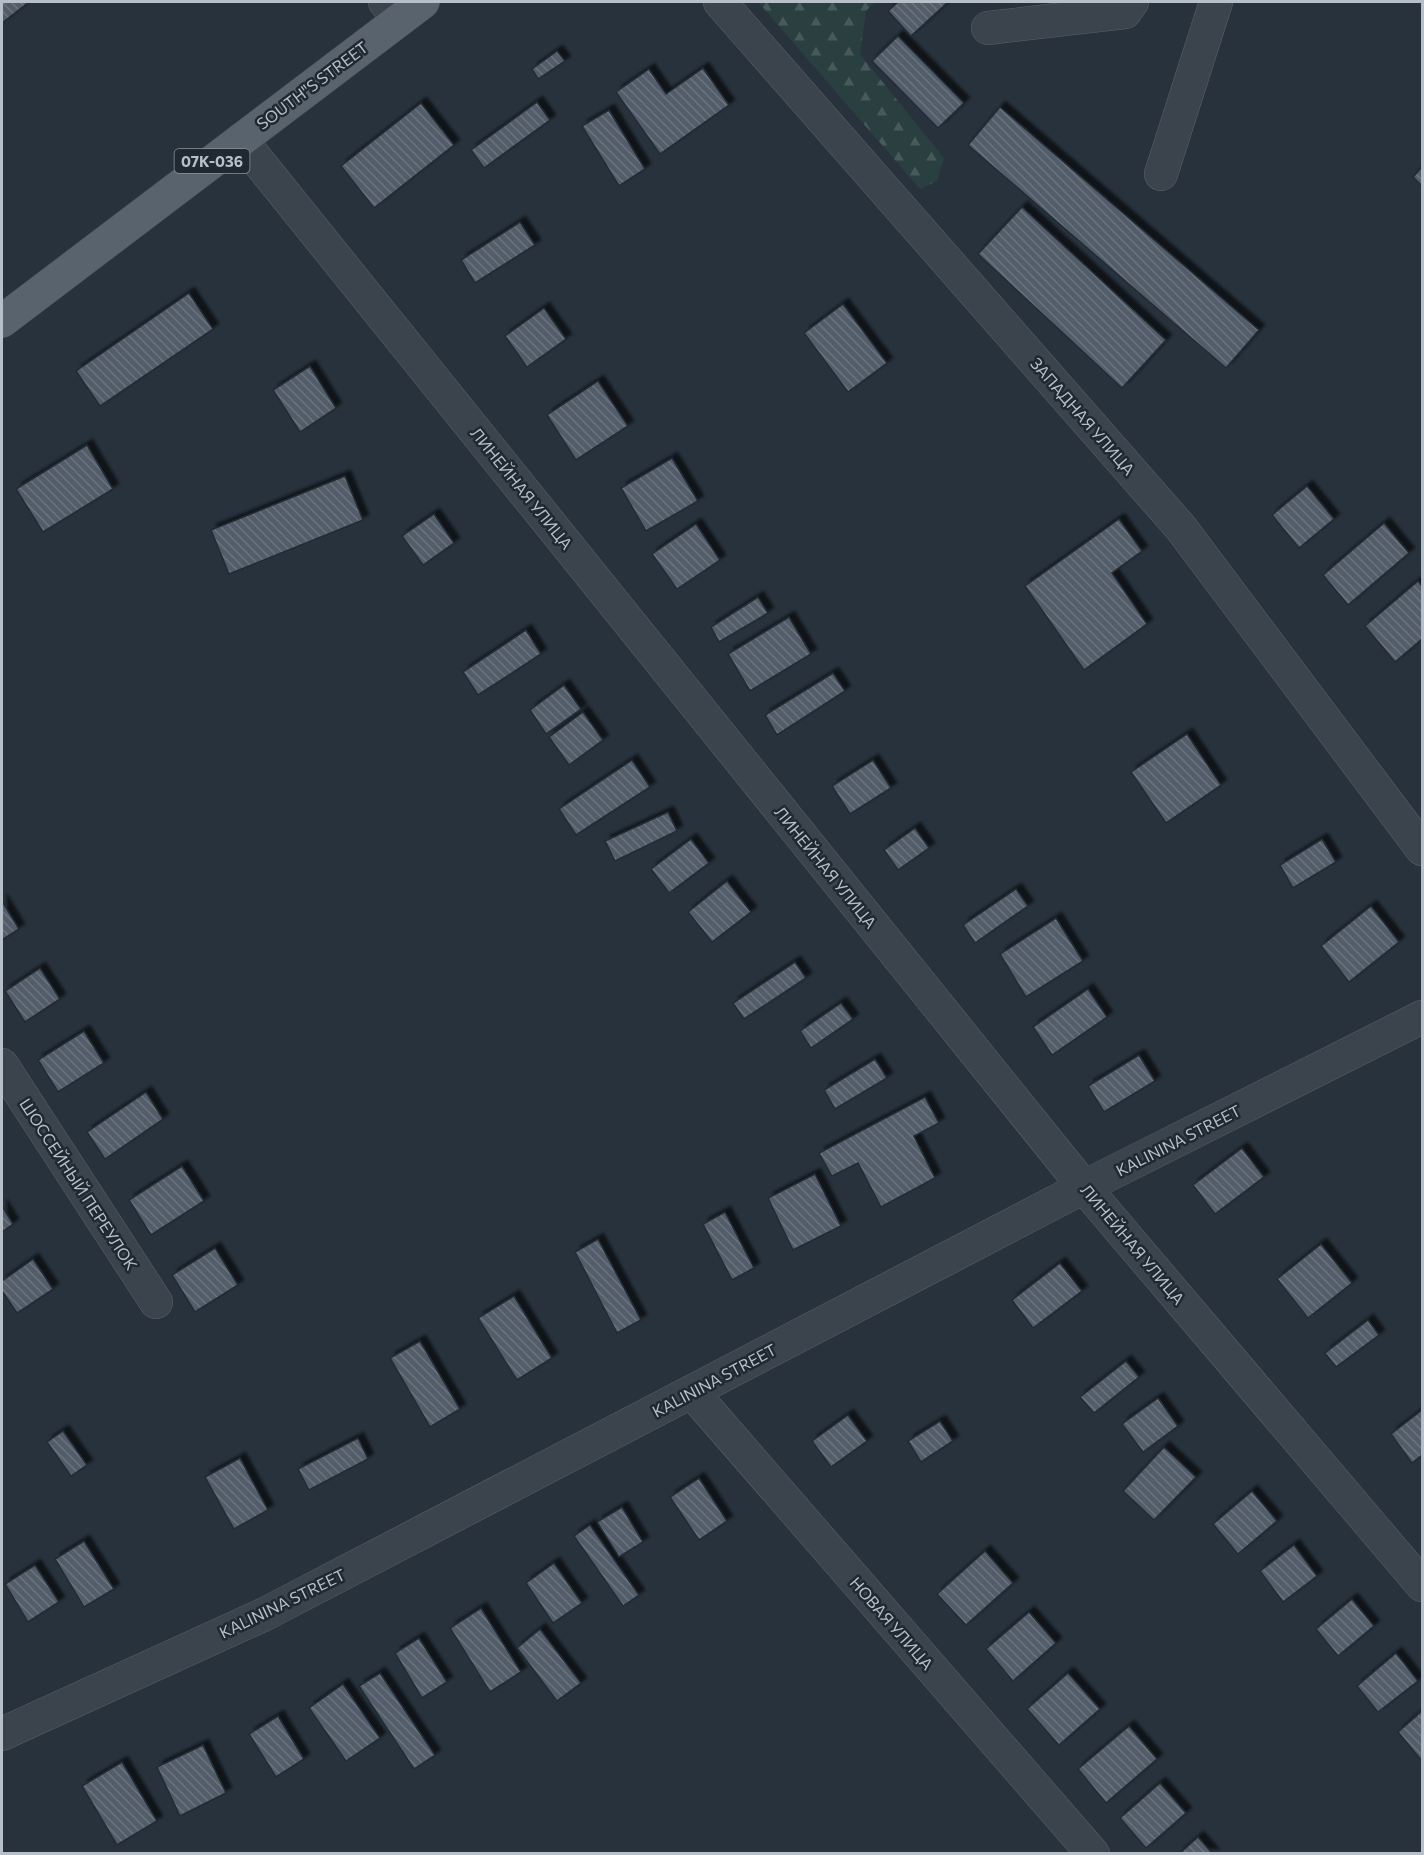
<svg xmlns="http://www.w3.org/2000/svg" width="1424" height="1855" viewBox="0 0 1424 1855" font-family="Commissioner,sans-serif">
	<defs>
		<pattern id="forest-firs" width="22" height="20" patternUnits="userSpaceOnUse" patternTransform="scale(1.5)"><rect width="22" height="20" fill="#2a3f3f"/><path d="M5 1l3.5 6h-7zM16 11l3.5 6h-7z" fill="#475959"/></pattern>
		<pattern id="building-back-hatch" width="6" height="6" patternUnits="userSpaceOnUse" patternTransform="scale(1.5)"><rect width="6" height="6" fill="#535d6a"/><path d="M-1 5l2 2M0 0l6 6M5-1l2 2" fill="none" stroke="#6a727e"/></pattern>
		<filter id="shadow"><feDropShadow dx="5.5" dy="-5.5" stdDeviation="1.5" flood-color="#0009"/></filter>
	</defs>
	<rect width="100%" height="100%" fill="#27323d"/>
	<path fill="url(#forest-firs)" d="M758,2H875L866,11L860,54L944,158L937,181L920,189Z"/>
	<g fill="url(#building-back-hatch)" stroke="#222b34" stroke-width="1.5" filter="url(#shadow)">
		<path d="M2,2H29L2,23Z"/>
		<path d="M898,2H948L911,36L888,11Z"/>
		<path d="M898,36L964,103L938,128L872,61Z"/>
		<path d="M557,51L565,61L538,79L532,69Z"/>
		<path d="M703,68L729,105L660,154L616,92L649,69L666,94Z"/>
		<path d="M537,102L550,120L484,168L471,150Z"/>
		<path d="M421,103L454,145L374,208L341,166Z"/>
		<path d="M1000,107L1259,330L1226,368L968,145Z"/>
		<path d="M609,110L645,169L619,186L582,126Z"/>
		<path d="M1422,167V186L1413,177Z"/>
		<path d="M1022,207L1166,340L1122,388L978,254Z"/>
		<path d="M520,222L535,245L475,283L461,260Z"/>
		<path d="M189,293L213,329L100,406L76,371Z"/>
		<path d="M843,304L887,363L848,392L804,333Z"/>
		<path d="M544,308L566,339L527,367L505,336Z"/>
		<path d="M310,366L336,408L300,432L273,390Z"/>
		<path d="M598,381L628,426L576,460L547,415Z"/>
		<path d="M87,445L113,489L43,532L16,489Z"/>
		<path d="M672,458L698,501L646,531L621,488Z"/>
		<path d="M345,476L363,520L229,574L211,530Z"/>
		<path d="M1307,486L1334,519L1299,548L1272,515Z"/>
		<path d="M434,514L454,543L423,565L402,536Z"/>
		<path d="M1119,519L1142,551L1112,573L1147,624L1084,670L1025,586Z"/>
		<path d="M1384,523L1409,553L1348,605L1323,575Z"/>
		<path d="M696,524L720,560L677,589L652,554Z"/>
		<path d="M1418,581L1422,586V639L1395,662L1365,626Z"/>
		<path d="M758,597L768,613L719,642L711,627Z"/>
		<path d="M789,617L811,654L750,691L728,654Z"/>
		<path d="M526,630L541,654L478,695L463,672Z"/>
		<path d="M833,673L845,691L777,735L765,715Z"/>
		<path d="M564,685L581,709L546,734L530,710Z"/>
		<path d="M583,712L603,740L569,765L549,737Z"/>
		<path d="M1187,734L1221,785L1166,823L1131,772Z"/>
		<path d="M632,760L650,787L576,835L559,809Z"/>
		<path d="M873,760L891,788L850,814L832,786Z"/>
		<path d="M668,812L677,831L615,861L605,841Z"/>
		<path d="M915,828L929,848L898,870L884,850Z"/>
		<path d="M691,839L709,863L669,893L651,869Z"/>
		<path d="M1322,839L1336,862L1293,888L1280,865Z"/>
		<path d="M727,881L751,912L712,942L688,912Z"/>
		<path d="M1016,889L1028,906L975,943L963,925Z"/>
		<path d="M2,901L19,929L2,940Z"/>
		<path d="M1371,906L1399,942L1349,982L1321,946Z"/>
		<path d="M1056,918L1083,961L1026,997L1000,954Z"/>
		<path d="M795,962L806,978L744,1019L733,1003Z"/>
		<path d="M40,968L60,999L25,1022L5,991Z"/>
		<path d="M1088,989L1107,1017L1052,1055L1033,1027Z"/>
		<path d="M841,1003L853,1019L811,1048L800,1031Z"/>
		<path d="M84,1031L104,1063L58,1092L38,1060Z"/>
		<path d="M1139,1055L1155,1081L1104,1112L1088,1086Z"/>
		<path d="M875,1059L887,1078L835,1109L824,1090Z"/>
		<path d="M146,1092L163,1119L105,1159L87,1132Z"/>
		<path d="M925,1097L939,1123L914,1136L935,1178L881,1207L858,1163L832,1176L819,1153Z"/>
		<path d="M1242,1148L1264,1177L1215,1214L1193,1185Z"/>
		<path d="M182,1166L204,1201L151,1235L129,1200Z"/>
		<path d="M815,1174L841,1226L793,1250L768,1198Z"/>
		<path d="M2,1206L13,1224L2,1232Z"/>
		<path d="M725,1212L754,1268L732,1280L703,1224Z"/>
		<path d="M598,1239L641,1320L617,1333L575,1252Z"/>
		<path d="M1321,1244L1352,1283L1308,1318L1277,1279Z"/>
		<path d="M215,1248L238,1285L195,1312L172,1275Z"/>
		<path d="M33,1259L53,1289L17,1313L2,1291V1281Z"/>
		<path d="M1060,1263L1082,1291L1033,1328L1012,1300Z"/>
		<path d="M514,1296L552,1358L517,1380L478,1318Z"/>
		<path d="M1368,1320L1379,1335L1336,1367L1325,1353Z"/>
		<path d="M420,1341L460,1409L430,1427L390,1358Z"/>
		<path d="M1126,1361L1139,1377L1094,1413L1080,1397Z"/>
		<path d="M1158,1398L1178,1426L1143,1452L1122,1424Z"/>
		<path d="M1422,1410V1455L1412,1463L1391,1434Z"/>
		<path d="M848,1415L867,1441L831,1467L812,1441Z"/>
		<path d="M940,1421L953,1441L921,1462L908,1441Z"/>
		<path d="M63,1431L87,1465L71,1476L47,1442Z"/>
		<path d="M358,1438L368,1459L309,1490L298,1469Z"/>
		<path d="M1164,1447L1196,1477L1154,1520L1123,1491Z"/>
		<path d="M240,1458L268,1510L234,1529L205,1477Z"/>
		<path d="M699,1478L727,1521L699,1540L670,1497Z"/>
		<path d="M1252,1491L1277,1521L1238,1554L1213,1524Z"/>
		<path d="M622,1507L643,1542L619,1557L597,1522Z"/>
		<path d="M590,1525L639,1595L623,1606L574,1536Z"/>
		<path d="M84,1541L114,1589L84,1607L55,1559Z"/>
		<path d="M1294,1545L1317,1576L1283,1602L1260,1571Z"/>
		<path d="M985,1551L1013,1583L966,1625L937,1594Z"/>
		<path d="M554,1563L582,1603L553,1623L526,1583Z"/>
		<path d="M35,1565L59,1602L28,1622L5,1584Z"/>
		<path d="M1352,1599L1374,1626L1338,1656L1316,1629Z"/>
		<path d="M481,1608L521,1672L490,1692L450,1628Z"/>
		<path d="M1029,1612L1056,1643L1013,1681L986,1649Z"/>
		<path d="M540,1629L581,1683L557,1701L517,1648Z"/>
		<path d="M419,1638L447,1682L422,1698L395,1653Z"/>
		<path d="M1396,1653L1418,1681L1378,1712L1357,1686Z"/>
		<path d="M380,1673L435,1755L414,1769L359,1686Z"/>
		<path d="M1068,1673L1100,1709L1059,1745L1027,1709Z"/>
		<path d="M343,1684L380,1738L346,1761L309,1708Z"/>
		<path d="M1422,1711V1761L1398,1732Z"/>
		<path d="M278,1716L304,1759L276,1777L249,1734Z"/>
		<path d="M1129,1726L1157,1759L1106,1803L1078,1769Z"/>
		<path d="M203,1745L226,1793L180,1816L157,1767Z"/>
		<path d="M122,1762L157,1821L117,1845L82,1786Z"/>
		<path d="M1160,1783L1186,1813L1146,1848L1120,1818Z"/>
		<path d="M1198,1837L1213,1854H1179Z"/>
	</g>
	<g fill="none" stroke-linecap="round" stroke-linejoin="round">
		<defs>
			<g id="minor">
				<path d="M385,2L399,19"/>
				<path d="M720,2L1181,528L1422,849"/>
				<path d="M988,28L1125,12L1132,2"/>
				<path d="M241,140L1084,1187L1422,1585"/>
				<path d="M1161,174L1216,2"/>
				<path d="M2,1065L156,1302"/>
				<path d="M692,1392L1093,1854"/>
				<path d="M2,1734L265,1614L1084,1187L1422,1017"/>
			</g>
			<path id="major" d="M2,321L423,2"/>
		</defs>
		<use href="#minor" stroke="#59626b" stroke-width="34"/>
		<use href="#major" stroke="#444d56" stroke-width="34"/>
		<use href="#minor" stroke="#3b444d" stroke-width="33"/>
		<use href="#major" stroke="#59636d" stroke-width="33"/>
	</g>
	<g text-anchor="middle" dominant-baseline="central" stroke-width="5" stroke-linejoin="round" paint-order="stroke">
		<rect fill="#202932" stroke="#8a929b" stroke-width="1.5" x="174.5" y="149" width="75" height="24" rx="4.5"/>
		<g font-size="15" font-weight="bold" fill="#b7bfc8">
			<text x="212" y="161">07К-036</text>
		</g>
		<g font-size="16" fill="#b7bfc8" stroke="#202932">
			<text transform="translate(312 85) rotate(-37)">SOUTH"S STREET</text>
			<text transform="translate(1083 416) rotate(49)">ЗАПАДНАЯ УЛИЦА</text>
			<text transform="translate(522 488) rotate(51)">ЛИНЕЙНАЯ УЛИЦА</text>
			<text transform="translate(826 867) rotate(51)">ЛИНЕЙНАЯ УЛИЦА</text>
			<text transform="translate(1178 1140) rotate(-27)">KALININA STREET</text>
			<text transform="translate(79 1184) rotate(57)">ШОССЕЙНЫЙ ПЕРЕУЛОК</text>
			<text transform="translate(1133 1244) rotate(50)">ЛИНЕЙНАЯ УЛИЦА</text>
			<text transform="translate(714 1380) rotate(-28)">KALININA STREET</text>
			<text transform="translate(282 1603) rotate(-26)">KALININA STREET</text>
			<text transform="translate(892 1623) rotate(49)">НОВАЯ УЛИЦА</text>
		</g>
	</g>
	<rect width="1424" height="1855" fill="none" stroke="#b7bfc8" stroke-width="6"/>
</svg>
